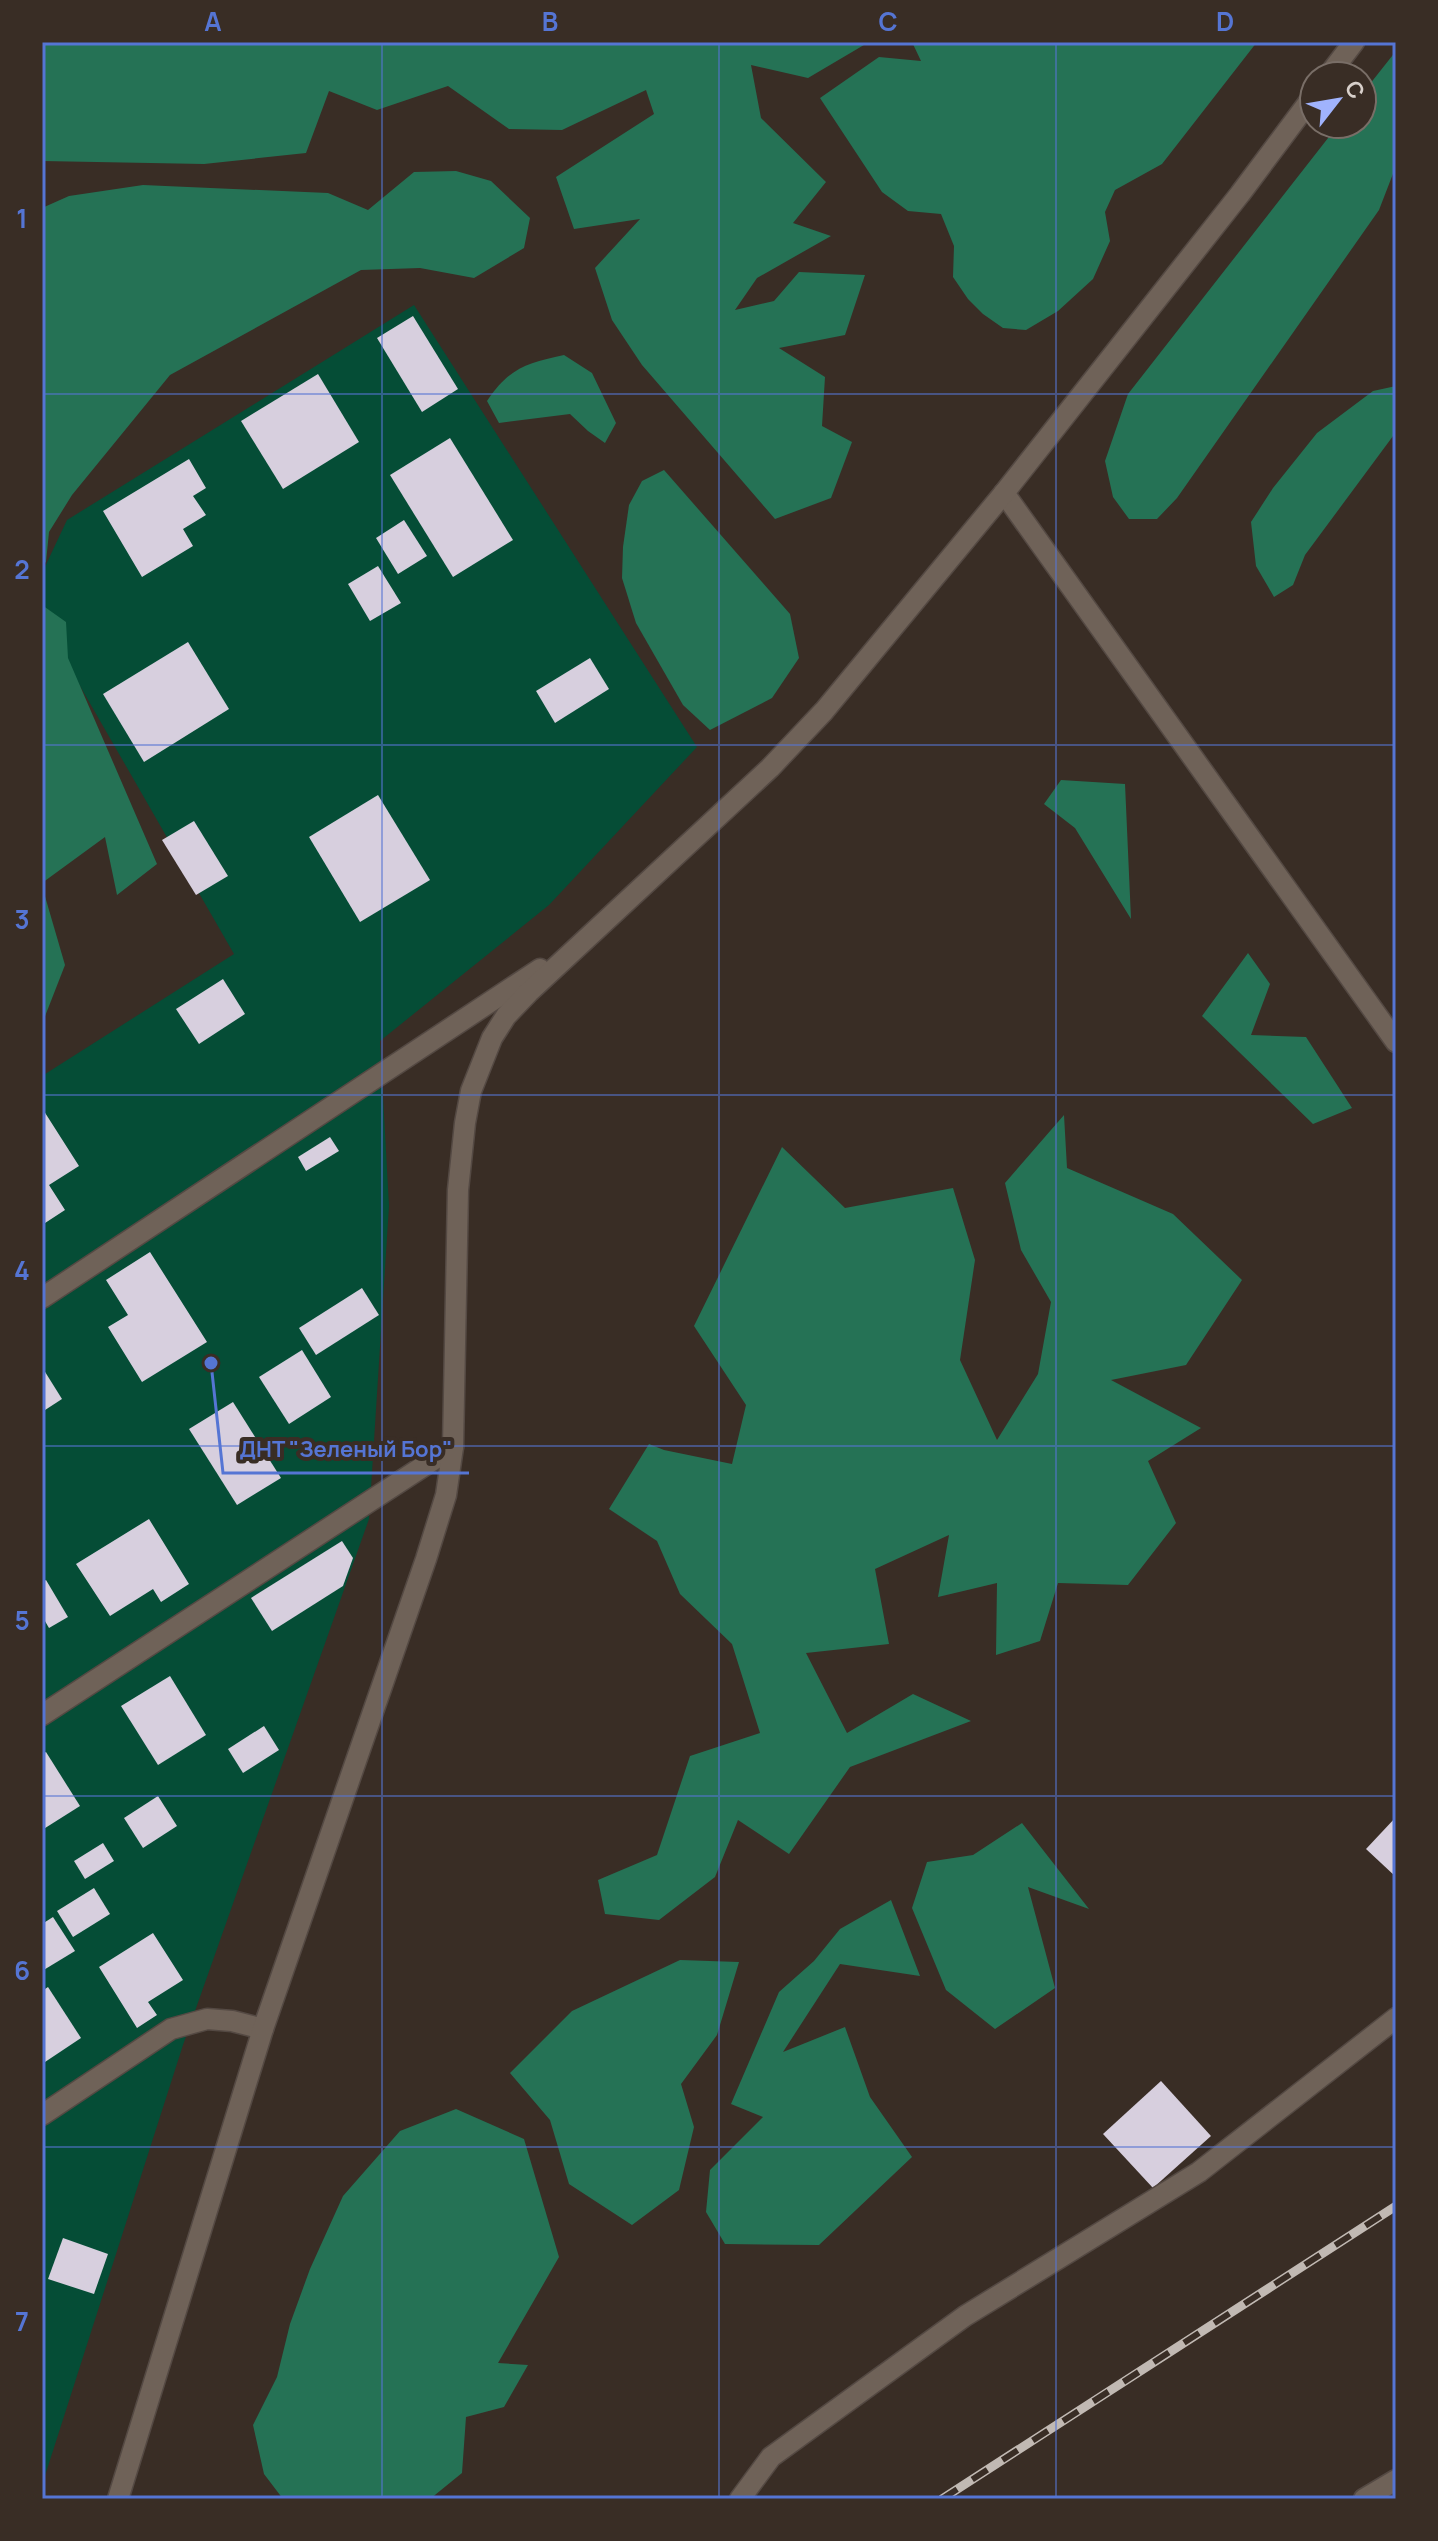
<svg xmlns="http://www.w3.org/2000/svg" width="1438" height="2541" viewBox="0 0 1438 2541" font-family="Manrope,sans-serif">
	<rect width="100%" height="100%" fill="#392d25"/>
	<path fill="#054d36" d="M414,305L697,747L549,905L380,1041L389,1206L369,1519L183,2045L42,2485V1076L234,954L53,639L42,605V573L67,520Z"/>
	<g fill="#257255">
		<path d="M42,42H869L808,78L751,65L761,118L826,182L793,223L831,236L757,278L735,310L774,301L799,272L865,275L845,335L779,348L825,377L822,426L852,442L831,498L775,519L642,365L612,320L595,268L640,219L574,229L556,177L654,114L646,90L562,130L509,129L448,86L377,110L329,91L306,153L204,164L42,161Z"/>
		<path d="M912,42H1257L1162,164L1115,190L1105,212L1110,241L1093,279L1058,311L1026,330L1003,328L983,314L968,299L953,277L954,246L941,214L908,211L882,192L820,98L879,57L921,61Z"/>
		<path d="M1396,51V166L1379,210L1177,498L1157,519H1129L1113,497L1105,461L1128,394L1339,124H1362V94Z"/>
		<path d="M456,171L491,181L530,218L524,248L474,278L420,268L361,270L170,375L72,495L49,532L46,562L42,565V208L69,196L143,185L328,193L368,210L414,172Z"/>
		<path d="M564,355L592,373L616,423L605,443L588,431L570,414L499,423L487,401C509,368 527,363 564,355Z"/>
		<path d="M1396,386V432L1305,555L1293,585L1274,597L1256,566L1251,522L1273,488L1317,433L1373,391Z"/>
		<path d="M664,470L790,614L799,658L772,698L710,730L683,705L636,623L622,578L623,547L629,505L642,481Z"/>
		<path d="M42,605L66,622L68,658L157,864L117,895L105,837L42,883Z"/>
		<path d="M1061,780L1125,784L1131,919L1075,828L1044,804Z"/>
		<path d="M42,886L65,965L42,1024Z"/>
		<path d="M1248,953L1270,984L1251,1035L1306,1037L1352,1108L1313,1124L1202,1016Z"/>
		<path d="M1064,1115L1067,1168L1173,1214L1242,1280L1186,1365L1111,1380L1201,1428L1148,1461L1176,1523L1128,1585L1058,1583L1040,1641L996,1655L997,1583L938,1597L949,1535L875,1569L889,1644L806,1653L847,1733L913,1694L971,1721L850,1767L789,1854L738,1820L715,1877L659,1920L605,1914L598,1880L657,1855L690,1756L760,1733L732,1644L680,1594L657,1541L609,1509L649,1444L664,1450L732,1464L746,1405L694,1326L782,1147L845,1208L953,1188L975,1260L960,1360L997,1440L1038,1374L1051,1302L1021,1250L1005,1183Z"/>
		<path d="M1022,1823L1089,1909L1028,1887L1055,1988L995,2029L946,1990L912,1908L927,1862L973,1855Z"/>
		<path d="M891,1900L920,1976L840,1964L783,2052L845,2027L870,2097L912,2157L819,2245L725,2244L706,2212L710,2170L763,2117L731,2104L779,1992L814,1961L840,1929Z"/>
		<path d="M680,1960L739,1962L717,2035L681,2084L694,2127L679,2190L632,2225L569,2184L550,2120L510,2073L572,2011Z"/>
		<path d="M456,2109L524,2139L559,2257L498,2363L528,2365L504,2407L466,2417L462,2473L430,2499H283L264,2474L253,2425L277,2377L290,2324L310,2269L343,2196L400,2131Z"/>
	</g>
	<g fill="#d7cfde">
		<path d="M413,316L458,389L422,412L377,338Z"/>
		<path d="M318,374L359,442L283,489L241,421Z"/>
		<path d="M450,438L513,540L453,577L390,475Z"/>
		<path d="M189,459L206,488L193,496L206,515L183,529L193,546L142,577L103,511Z"/>
		<path d="M404,520L427,556L398,574L376,538Z"/>
		<path d="M378,566L401,603L370,621L348,584Z"/>
		<path d="M188,642L229,709L144,762L103,694Z"/>
		<path d="M590,658L609,689L555,723L536,691Z"/>
		<path d="M378,795L430,880L360,922L309,837Z"/>
		<path d="M194,821L228,876L196,895L162,840Z"/>
		<path d="M223,979L245,1014L199,1044L176,1009Z"/>
		<path d="M42,1108L79,1166L49,1185L65,1210L42,1225Z"/>
		<path d="M330,1137L339,1151L306,1171L298,1157Z"/>
		<path d="M150,1252L207,1342L142,1382L108,1327L128,1315L106,1280Z"/>
		<path d="M362,1288L379,1315L316,1355L299,1328Z"/>
		<path d="M302,1350L331,1397L289,1424L259,1377Z"/>
		<path d="M42,1367L62,1399L42,1412Z"/>
		<path d="M233,1402L281,1478L237,1505L189,1429Z"/>
		<path d="M149,1519L189,1584L161,1602L153,1589L110,1616L76,1564Z"/>
		<path d="M342,1541L353,1558L343,1586L272,1631L251,1598Z"/>
		<path d="M46,1580L68,1617L49,1628L42,1616V1582Z"/>
		<path d="M170,1676L206,1735L158,1765L121,1706Z"/>
		<path d="M264,1726L279,1750L243,1773L228,1749Z"/>
		<path d="M46,1752L80,1806L42,1830V1754Z"/>
		<path d="M158,1796L177,1826L143,1848L124,1818Z"/>
		<path d="M1396,1817V1877L1366,1849Z"/>
		<path d="M103,1843L114,1861L85,1879L74,1861Z"/>
		<path d="M94,1888L110,1914L73,1937L57,1911Z"/>
		<path d="M53,1917L75,1951L42,1971V1924Z"/>
		<path d="M153,1933L183,1980L148,2002L157,2015L137,2028L99,1967Z"/>
		<path d="M48,1987L81,2038L42,2064V1991Z"/>
		<path d="M1161,2081L1211,2136L1153,2188L1103,2134Z"/>
		<path d="M63,2238L108,2254L94,2294L48,2279Z"/>
	</g>
	<g fill="none" stroke-linecap="round" stroke-linejoin="round">
		<defs>
			<g id="minor">
				<path d="M1328,76L1354,42"/>
				<path d="M1004,493L1396,1042"/>
				<path d="M42,1298L540,969"/>
				<path d="M42,1715L453,1447"/>
				<path d="M42,2115L171,2029L207,2019L232,2021L263,2029"/>
				<path d="M118,2499L263,2029L426,1559L446,1495L453,1447L458,1190L465,1123L471,1091L492,1038L506,1016L529,992L770,768L824,711L1004,493L1240,194L1314,95"/>
				<path d="M740,2499L771,2457L965,2316L1199,2172L1396,2018"/>
				<path d="M1364,2499L1396,2480"/>
			</g>
		</defs>
		<use href="#minor" stroke="#544943" stroke-width="23"/>
		<use href="#minor" stroke="#6f6258" stroke-width="20"/>
		<defs>
			<path id="rail" d="M942,2499L1396,2206"/>
		</defs>
		<use href="#rail" stroke="#c1b9b3" stroke-width="9"/>
		<use href="#rail" stroke="#392d25" stroke-width="6" stroke-dasharray="18" stroke-linecap="butt"/>
	</g>
	<path fill="none" stroke="#5575d4" stroke-width="2" stroke-opacity="0.55" d="M382,42V2499M719,42V2499M1056,42V2499M42,394H1396M42,745H1396M42,1095H1396M42,1446H1396M42,1796H1396M42,2147H1396"/>
	<path fill="none" stroke="#5575d4" stroke-width="3" d="M211 1363L223 1473H469"/>
	<circle fill="#5575d4" stroke="#392d25" stroke-width="3" cx="211" cy="1363" r="8"/>
	<g font-size="22" text-anchor="middle" font-weight="bold" fill="#5575d4" stroke="#392d25" stroke-width="8" stroke-linejoin="round" paint-order="stroke">
		<text x="346" y="1457">ДНТ "Зеленый Бор"</text>
	</g>
	<rect width="1438" height="2541" fill="none" stroke="#392d25" stroke-width="88"/>
	<g transform="translate(1338 100) rotate(59)"><circle r="38" fill="#392d25" stroke="#796e67" stroke-width="2"/>
	<path d="M0-6L14 30L0 20L-14 30Z" fill="#a0b3fd"/>
	<text y="-12" font-size="22" font-weight="bold" text-anchor="middle" fill="#d8d0cb">С</text>
	</g>
	<rect x="44" y="44" width="1350" height="2453" fill="none" stroke="#5575d4" stroke-width="3"/>
	<g font-size="26" text-anchor="middle" font-weight="bold" fill="#5575d4">
		<text x="213" y="31">A</text>
		<text x="550" y="31">B</text>
		<text x="888" y="31">C</text>
		<text x="1225" y="31">D</text>
		<text x="22" y="228">1</text>
		<text x="22" y="579">2</text>
		<text x="22" y="929">3</text>
		<text x="22" y="1280">4</text>
		<text x="22" y="1630">5</text>
		<text x="22" y="1980">6</text>
		<text x="22" y="2331">7</text>
	</g>
</svg>
